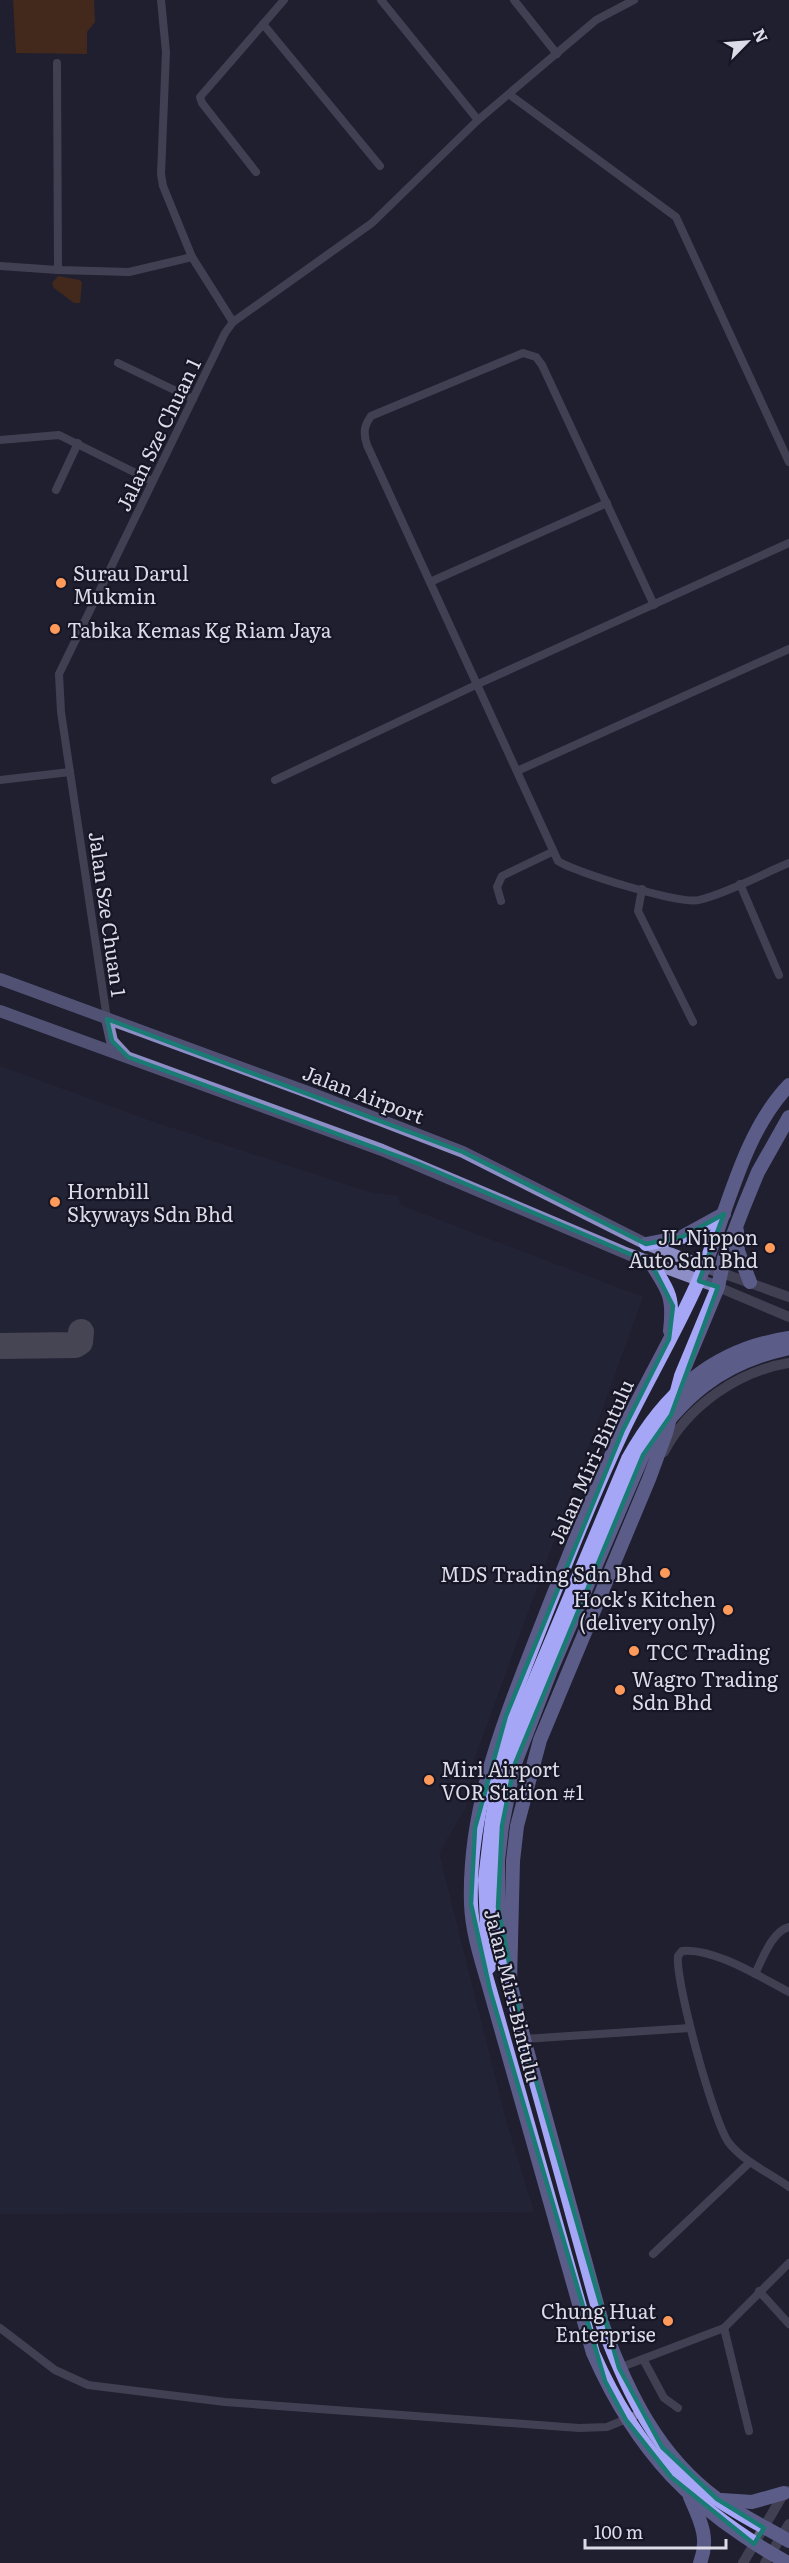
<svg xmlns="http://www.w3.org/2000/svg" width="789" height="2563" viewBox="0 0 789 2563" font-family="Literata,serif">
	<rect width="100%" height="100%" fill="#1f1f30"/>
	<path fill="#29293e" d="M0,1066L154,1122L369,1192L398,1196L400,1204L405,1207L643,1297L473,1763L466,1807L439,1853L506,2120L534,2212L0,2214Z"/>
	<g fill="#6f3405">
		<path d="M13,0H94L95,22L87,32V54L16,53Z"/>
		<path d="M58,276L80,280L82,283L80,303H74L54,288L52,283Z"/>
	</g>
	<g fill="none" stroke-linecap="round" stroke-linejoin="round">
		<path stroke="#737382" stroke-width="26" d="M0,1346L75,1345L80,1342L81,1332"/>
		<g stroke="#69697d" stroke-width="8">
			<path d="M161,0L166,52L161,174L163,186L192,257L233,322"/>
			<path d="M514,0L557,54"/>
			<path d="M263,24L380,166"/>
			<path d="M57,63L58,270L129,272L192,257"/>
			<path d="M510,95L676,217L789,462"/>
			<path d="M478,120L596,20L634,0"/>
			<path d="M256,172L202,103L200,97L284,0"/>
			<path d="M0,266L58,270"/>
			<path d="M118,363L193,399"/>
			<path d="M0,440L59,435L152,481"/>
			<path d="M56,490L78,443"/>
			<path d="M430,582L607,503"/>
			<path d="M654,605L542,365L536,357L523,353L371,416C364,426 363,433 367,445L558,861C574,872 681,905 699,900C730,892 760,875 789,863"/>
			<path d="M517,771L789,649"/>
			<path d="M0,780L70,772"/>
			<path d="M275,780L478,684L789,543"/>
			<path d="M740,884L779,975"/>
			<path d="M642,889L638,911L693,1022"/>
			<path d="M501,901L497,887L502,876L552,852"/>
			<path d="M107,1019L61,712L59,674L225,333L233,322L372,223L478,120L381,0"/>
			<path d="M755,1974C762,1960 772,1931 789,1927"/>
			<path d="M789,1992C762,1978 713,1947 682,1951L678,1956C675,1981 714,2124 729,2143C744,2162 770,2173 789,2187"/>
			<path d="M524,2039L690,2028"/>
			<path d="M653,2254L750,2162"/>
			<path d="M759,2291L789,2324"/>
			<path d="M0,2328L55,2370L88,2385L225,2402L579,2428L607,2427L641,2413"/>
			<path d="M724,2328L749,2431"/>
			<path d="M643,2359L664,2398L678,2408"/>
			<path d="M619,2368L724,2328L789,2263"/>
		</g>
		<g stroke="#69697d" stroke-width="10">
			<path d="M722,1273L789,1297"/>
			<path d="M718,1287L789,1317"/>
			<path d="M664,1452C688,1406 738,1371 789,1363"/>
			<path d="M743,2563L784,2493L789,2491"/>
			<path d="M765,2563L789,2524"/>
		</g>
		<g stroke="#8e8ec6" stroke-width="12">
			<path d="M0,979L313,1094L463,1152L646,1244L722,1273"/>
			<path d="M0,1011L382,1150L628,1254L718,1287"/>
			<path d="M107,1019L112,1041L125,1055"/>
		</g>
		<g stroke="#a6a6f7" stroke-width="14">
			<path d="M789,1117L758,1172L744,1206L724,1258L718,1287L681,1376L666,1433L649,1479L540,1740L517,1826L513,1861L510,1982L524,2039L603,2326C628,2393 658,2456 717,2499C740,2515 765,2527 789,2541"/>
			<path d="M737,1231L738,1251L750,1282"/>
			<path d="M646,1244L682,1237L724,1214"/>
			<path d="M651,1263C669,1291 674,1297 670,1331"/>
			<path d="M506,1965L501,1943L498,1907V1861L502,1826L514,1766L551,1670L643,1455C681,1397 720,1363 789,1348"/>
			<path d="M489,1967L485,1880L492,1820L499,1779L514,1730L628,1459C664,1394 713,1349 789,1338"/>
			<path d="M690,2497C700,2520 710,2538 700,2563"/>
			<path d="M722,2500L752,2502L784,2493"/>
			<path d="M788,2563C693,2510 637,2453 593,2353L490,1990C482,1962 472,1933 471,1904C468,1814 500,1731 532,1649C561,1575 590,1500 624,1428C648,1379 675,1333 697,1284C726,1220 740,1136 789,1085"/>
		</g>
	</g>
	<path d="M0 0H789V2563H0ZM107,1019L463,1152L646,1244L682,1237L724,1214L699,1281L718,1287L671,1415L643,1455L514,1766L502,1826L498,1907L524,2039L619,2368L662,2447L717,2499L764,2528L754,2544L671,2477L626,2420L605,2381L490,1990L471,1904L475,1828L506,1716L623,1430L669,1339L673,1306L651,1263L419,1164L128,1057L112,1041Z" fill="#1f1f30" fill-opacity=".55" fill-rule="evenodd"/>
	<path fill="none" stroke="#197b74" stroke-width="4.5" stroke-linejoin="round" d="M107,1019L463,1152L646,1244L682,1237L724,1214L699,1281L718,1287L671,1415L643,1455L514,1766L502,1826L498,1907L524,2039L619,2368L662,2447L717,2499L764,2528L754,2544L671,2477L626,2420L605,2381L490,1990L471,1904L475,1828L506,1716L623,1430L669,1339L673,1306L651,1263L419,1164L128,1057L112,1041Z"/>
	<g fill="#ff9a5b" stroke="#161626" stroke-width="2">
		<circle cx="61" cy="583" r="6"/>
		<circle cx="55" cy="629" r="6"/>
		<circle cx="55" cy="1202" r="6"/>
		<circle cx="770" cy="1248" r="6"/>
		<circle cx="665" cy="1573" r="6"/>
		<circle cx="728" cy="1610" r="6"/>
		<circle cx="634" cy="1651" r="6"/>
		<circle cx="620" cy="1690" r="6"/>
		<circle cx="429" cy="1780" r="6"/>
		<circle cx="668" cy="2321" r="6"/>
	</g>
	<g text-anchor="middle" dominant-baseline="central" stroke-width="4.5" stroke-linejoin="round" paint-order="stroke">
		<g font-size="20" fill="#dcdce8" stroke="#161626">
			<text transform="translate(157 434) rotate(-64)">Jalan Sze Chuan 1</text>
			<text transform="translate(109 914) rotate(82)">Jalan Sze Chuan 1</text>
			<text transform="translate(364 1093) rotate(21)">Jalan Airport</text>
			<text transform="translate(590 1461) rotate(-66)">Jalan Miri-Bintulu</text>
			<text transform="translate(514 1995) rotate(76)">Jalan Miri-Bintulu</text>
		</g>
		<g font-size="20" fill="#dcdce8" stroke="#161626" text-anchor="start">
			<text x="73" y="572">Surau Darul<tspan x="73" dy="23">Mukmin</tspan></text>
			<text x="67" y="629">Tabika Kemas Kg Riam Jaya</text>
			<text x="67" y="1190">Hornbill<tspan x="67" dy="23">Skyways Sdn Bhd</tspan></text>
			<text x="758" y="1236" text-anchor="end">JL Nippon<tspan x="758" dy="23">Auto Sdn Bhd</tspan></text>
			<text x="653" y="1573" text-anchor="end">MDS Trading Sdn Bhd</text>
			<text x="716" y="1598" text-anchor="end">Hock's Kitchen<tspan x="716" dy="23">(delivery only)</tspan></text>
			<text x="646" y="1651">TCC Trading</text>
			<text x="632" y="1678">Wagro Trading<tspan x="632" dy="23">Sdn Bhd</tspan></text>
			<text x="441" y="1768">Miri Airport<tspan x="441" dy="23">VOR Station #1</tspan></text>
			<text x="656" y="2310" text-anchor="end">Chung Huat<tspan x="656" dy="23">Enterprise</tspan></text>
		</g>
	</g>
	<g transform="translate(747 42) rotate(65)" stroke="#161626" stroke-width="4.5" paint-order="stroke">
	<path d="M0-4.5L10 22L0 15L-10 22Z" fill="#dcdce8"/>
	<text y="-9" font-size="16" font-weight="bold" text-anchor="middle" fill="#dcdce8">N</text>
	</g>
	<path d="M585 2539v9h141v-9" fill="none" stroke="#dcdce8" stroke-width="3"/>
	<text x="594" y="2539" font-size="18" fill="#dcdce8" stroke="#161626" stroke-width="4.5" paint-order="stroke">100 m</text>
</svg>
